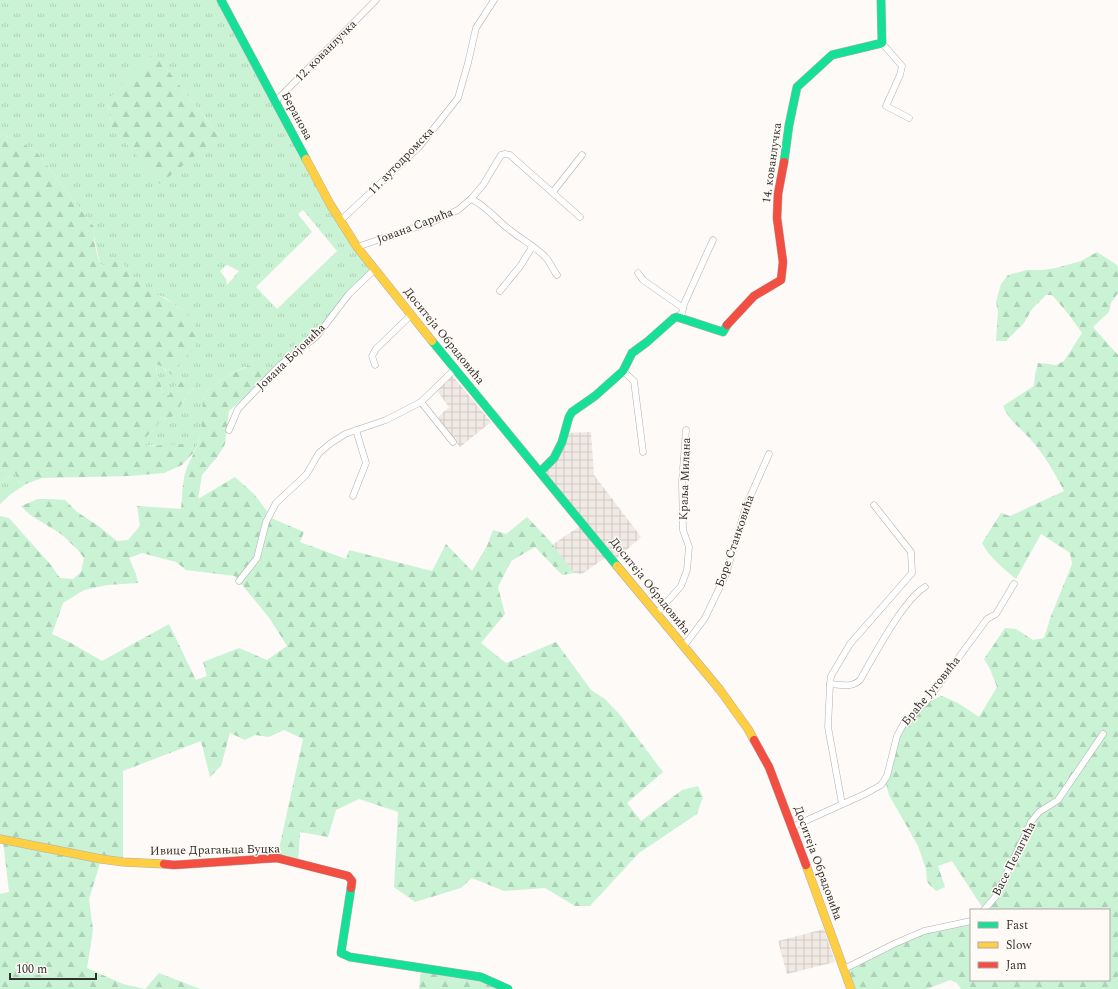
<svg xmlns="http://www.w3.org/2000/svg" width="1118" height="989" viewBox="0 0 1118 989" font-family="Spectral,serif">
	<defs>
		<pattern id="industrial-grid" width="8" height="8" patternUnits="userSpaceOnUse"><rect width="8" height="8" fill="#f1e9e3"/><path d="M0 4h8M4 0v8" fill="none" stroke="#cfc8c3"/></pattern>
		<pattern id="grass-tufts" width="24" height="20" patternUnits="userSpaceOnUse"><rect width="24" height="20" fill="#c9f3d4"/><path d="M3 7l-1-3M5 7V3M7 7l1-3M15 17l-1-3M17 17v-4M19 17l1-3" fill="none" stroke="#add1b6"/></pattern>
		<pattern id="forest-firs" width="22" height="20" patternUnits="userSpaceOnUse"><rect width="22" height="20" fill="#c9f3d4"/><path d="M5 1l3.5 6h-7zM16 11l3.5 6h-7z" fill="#add1b6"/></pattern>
	</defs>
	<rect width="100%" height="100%" fill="#fdfaf7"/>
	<g fill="url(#industrial-grid)">
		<path d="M450,373L491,422L460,447L436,419L449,407L435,388Z"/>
		<path d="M591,432L594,475L641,537L614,561L609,555L582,574L574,573L552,545L583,524L540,472L554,458L565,433Z"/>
		<path d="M824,929L835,962L787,974L778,941Z"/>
	</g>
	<g fill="url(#grass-tufts)" fill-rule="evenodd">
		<path d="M0,0H221L320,186L374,270L349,294L316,337L264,380L245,367C232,373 206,385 203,401C202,408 203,417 203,425C202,434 198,443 194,452L189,447L153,445L145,446L139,442C148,435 157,429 161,418L167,419L182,404L195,385L185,378L172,389L169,395L164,397L155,364L161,366L166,371L178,369L181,360L187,355L184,311L164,297L154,294L143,287L134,277L100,264L94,236V227L35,150L0,133ZM155,52L176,81L219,136L110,121L111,112L107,104ZM303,210L337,251L277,309L256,287L312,232L298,214ZM227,265L239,271L227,285L226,279L220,271Z"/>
		<path d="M15,473L18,482L26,484L11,494L0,504V483Z"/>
	</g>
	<g fill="url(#forest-firs)" fill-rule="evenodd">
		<path d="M155,52L176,81L219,136L160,184L109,123C113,116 111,108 105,102Z"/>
		<path d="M0,133L35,150L94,227C93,240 96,252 100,264L104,266L119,259L143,287L171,302L184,311L193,321L197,330V341L193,351L181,360L178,369L172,375L161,366L155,364L164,397L169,395L172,389L185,378L192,380L195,385L174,415L169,419L161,418C157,429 148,435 140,442L145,446L183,444L189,447L194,452L182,465L164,473L130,476L42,478L26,484L18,482L15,473L0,483Z"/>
		<path d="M1097,252L1117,265L1118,267V293L1111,303L1109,312L1093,327L1118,355V989H961L957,983L950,980L927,989H851L844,969L924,931L971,921V980H1109V910H984L952,861L938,866L945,887L936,891L927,882L926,869L918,846L889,795L885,780L904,723L926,702L942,696L958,703L979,717L997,687L990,669L984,659L1005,628L1016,629L1033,640L1044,638L1051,616L1072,564L1070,553L1041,534L1016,579C1003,568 990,558 982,543L1001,513L1010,516L1064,491C1055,473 1044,454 1030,439C1020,427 1009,421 1003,406L1034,386L1035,375L1038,363L1056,365L1064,361L1082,333L1070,316L1052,295H1046L1032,309L1024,323L1006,341H996L998,312L996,302L1001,284L1008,275L1027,270H1043L1056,268L1081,261Z"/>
		<path d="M257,364L268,371L264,380L229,411L225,444L218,456L202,475L198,499L235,477L254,494L273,519L304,532L300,542L346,559L349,550L432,571L446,544L472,571L487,546L493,530L506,534L527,517L549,540L574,573L562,575L535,547L511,561L498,587L505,614L481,643L506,663L556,642L591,690L605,699L621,716L663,772L627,803L641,821L682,790L698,786L703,797L697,814L639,853L590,906H575L545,888L504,891L472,878L461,888L415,902L394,887L398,812L359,799L336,810L328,837L300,832L298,864L277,858L303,739L284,730L269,737L255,735L245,740L230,733L221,766L210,777L201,741L123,771V862L101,860L89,899L93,930L87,968L123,984L145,989L159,973L200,989H0V894L9,892L3,841L0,837V516L9,518L50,564L60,578L73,579L81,572L84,558L77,549L61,534L29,514L21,506L38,499H49L65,500L77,512L97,525L117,541L128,540L140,526L137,506L181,509C182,499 182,488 184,478C186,465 195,453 199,441C203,427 201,415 203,401C206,383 241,368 257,364ZM142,553L176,562L186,570L235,576L270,619L287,646L267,660L239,648L203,662L207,676L196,680L169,624L102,661L71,643L52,634L63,603L84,590L107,585L138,583L136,574L129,558Z"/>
		<path d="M421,968L481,977L508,989H419Z"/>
	</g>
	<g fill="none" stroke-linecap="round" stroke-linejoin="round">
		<defs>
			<g id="street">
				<path d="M882,43L902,66L900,75L886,106L909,118"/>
				<path d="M276,101L376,0"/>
				<path d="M553,192L582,155"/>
				<path d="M471,199C487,206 496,220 510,230C522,240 537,247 547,259C551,264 553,270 557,275"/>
				<path d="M340,221L419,147L458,98L468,63L476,28L494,0"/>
				<path d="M357,247L434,221L458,210L471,199L483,185L501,155L505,154L510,155L580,217"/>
				<path d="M638,273L643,280L683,308"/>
				<path d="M500,291L521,265L532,247"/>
				<path d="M677,317L682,313L684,304L713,240"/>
				<path d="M375,365L372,356L376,349L411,315"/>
				<path d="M623,371L634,381L643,452"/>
				<path d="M421,402L453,442"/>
				<path d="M229,430L238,409L280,365L316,337L349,294L374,270"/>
				<path d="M353,496L366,463L356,430"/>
				<path d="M239,581L257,558L266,522L276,503L306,475L319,453L331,443L345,434L386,420L421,402L455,369"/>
				<path d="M657,613L681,586L687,570L689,547L683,530L682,482L686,430"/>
				<path d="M684,646L705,618L726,574L746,506L769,454"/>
				<path d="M830,684L831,676L850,644L912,573L911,552L874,505"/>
				<path d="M842,804L828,727L830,684C841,685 852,688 860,680C874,656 903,600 925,587"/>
				<path d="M792,827L865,794L881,785L887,776L897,736L904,723L926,702L987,619L996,614L1014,584"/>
				<path d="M984,910L996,896L1031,822L1039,812L1058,800L1103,734"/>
				<path d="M844,969L894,944L924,931L971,921"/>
			</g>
			<g id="fast">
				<path d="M221,0L306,159"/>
				<path d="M784,162L789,125L797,87L832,55L882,43L881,0"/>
				<path d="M432,341L617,566"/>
				<path d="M540,472L554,458L562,442L569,417L572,412L595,396L623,371L632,353L647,342L674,318L677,317L723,332L727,325"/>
				<path d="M351,888L341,953L350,957L481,977L508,989"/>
			</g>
			<g id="slow">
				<path d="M306,159L330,204L357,247L432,341"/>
				<path d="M617,566L720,690L748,729L754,740"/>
				<path d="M0,839L101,859L123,862L164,864"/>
				<path d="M806,865L851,989"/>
			</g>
			<g id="jam">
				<path d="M727,325L754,296L781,280L783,262L777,218L778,194L784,162"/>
				<path d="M754,740L769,767L806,865"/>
				<path d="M164,864L174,865L277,858L348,876L352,881L351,888"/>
			</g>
		</defs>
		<use href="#street" stroke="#b2b0ae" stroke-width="7"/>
		<use href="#fast" stroke="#b2b0ae" stroke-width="9"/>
		<use href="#slow" stroke="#b2b0ae" stroke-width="9"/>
		<use href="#jam" stroke="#b2b0ae" stroke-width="9"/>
		<use href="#street" stroke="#fffefe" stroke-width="6"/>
		<use href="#fast" stroke="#16e098" stroke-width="8"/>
		<use href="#slow" stroke="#ffcf43" stroke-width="8"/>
		<use href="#jam" stroke="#f24e42" stroke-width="8"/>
	</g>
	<g text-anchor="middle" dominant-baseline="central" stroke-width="3" stroke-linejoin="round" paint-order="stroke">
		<g font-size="12" fill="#32302e" stroke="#fffaf5">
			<text transform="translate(326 51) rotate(-45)">12. кованлучка</text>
			<text transform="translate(297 116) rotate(62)">Беранова</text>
			<text transform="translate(401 161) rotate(-46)">11. аутодромска</text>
			<text transform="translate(772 163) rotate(-82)">14. кованлучка</text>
			<text transform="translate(415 226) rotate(-21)">Јована Сарића</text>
			<text transform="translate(444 336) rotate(51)">Доситеја Обрадовића</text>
			<text transform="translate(291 357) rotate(-44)">Јована Бојовића</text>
			<text transform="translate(685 479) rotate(-88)">Краља Милана</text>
			<text transform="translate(735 541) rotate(-71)">Боре Станковића</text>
			<text transform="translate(650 586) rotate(51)">Доситеја Обрадовића</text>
			<text transform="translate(931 691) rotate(-51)">Браће Југовића</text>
			<text transform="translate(215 850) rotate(-1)">Ивице Драгањца Буцка</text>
			<text transform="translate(1014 859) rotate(-63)">Васе Пелагића</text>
			<text transform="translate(818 863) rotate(70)">Доситеја Обрадовића</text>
		</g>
	</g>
	<rect x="970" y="909" width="140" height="72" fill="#fffaf5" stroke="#ada9a5"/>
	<rect x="978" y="922" width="20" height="6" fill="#16e098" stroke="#ada9a5"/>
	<text x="1006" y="929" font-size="12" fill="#32302e">Fast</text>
	<rect x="978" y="942" width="20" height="6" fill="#ffcf43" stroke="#ada9a5"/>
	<text x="1006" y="949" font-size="12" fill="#32302e">Slow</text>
	<rect x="978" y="962" width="20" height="6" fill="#f24e42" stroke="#ada9a5"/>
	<text x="1006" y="969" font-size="12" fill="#32302e">Jam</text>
	<path d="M10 973v6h86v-6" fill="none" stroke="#32302e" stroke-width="2"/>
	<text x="16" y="973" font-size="12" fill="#32302e" stroke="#fffaf5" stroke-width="3" paint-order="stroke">100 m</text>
</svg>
